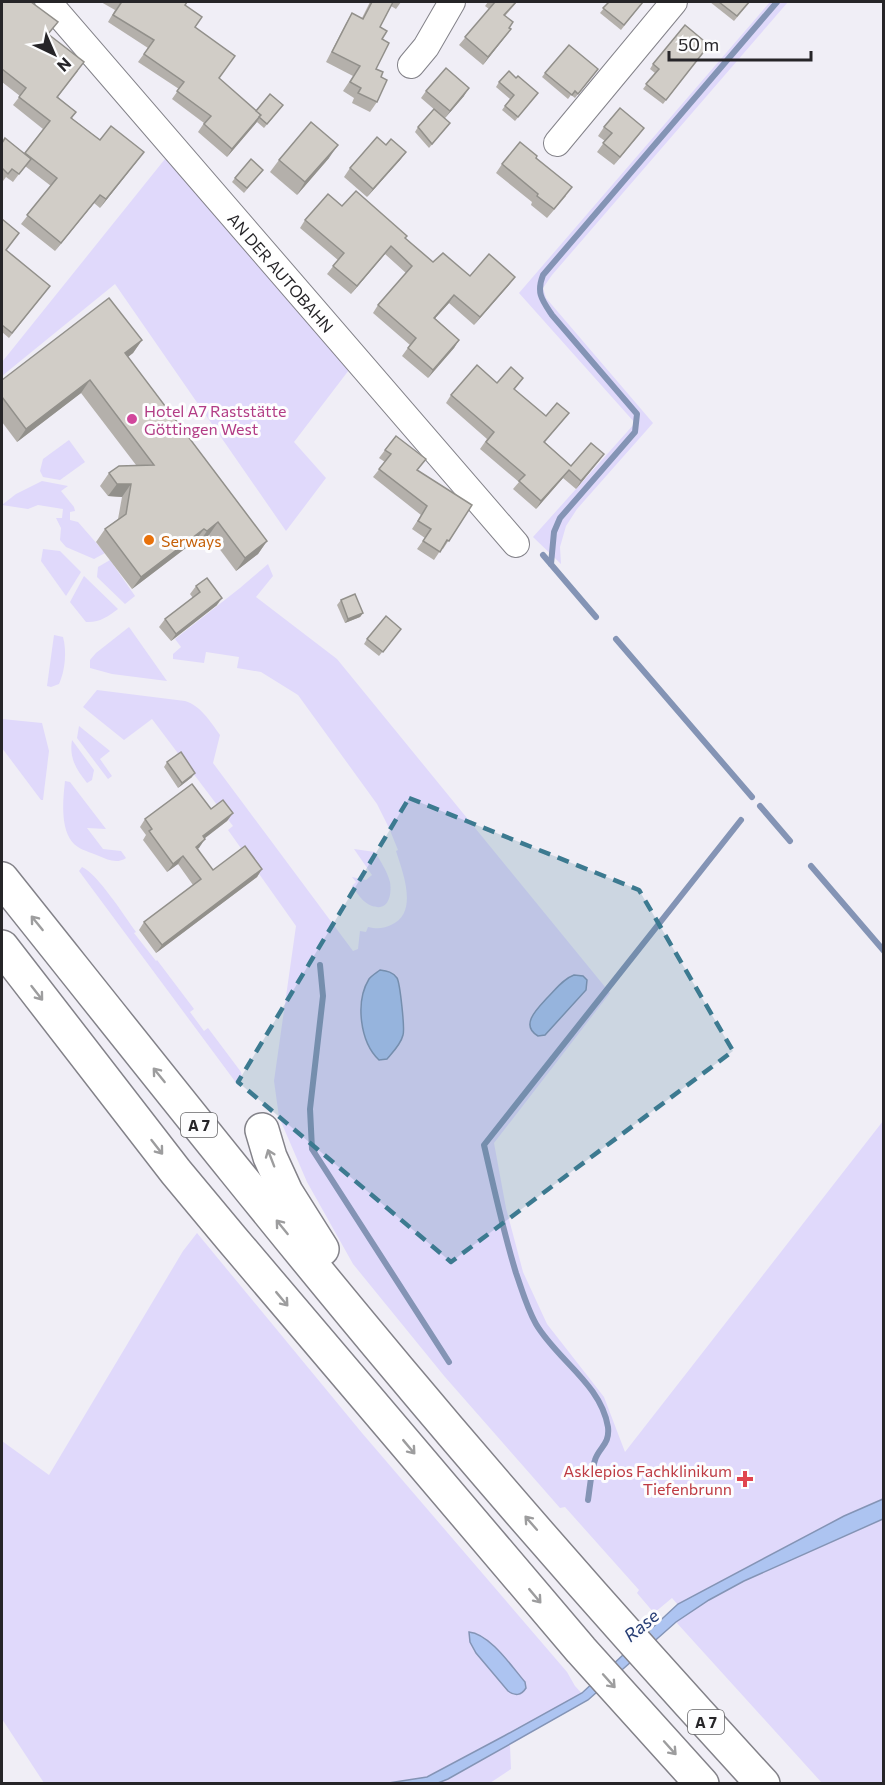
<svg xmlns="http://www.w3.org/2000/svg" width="885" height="1785" viewBox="0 0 885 1785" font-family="Commissioner,sans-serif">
	<rect width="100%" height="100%" fill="#f0eef6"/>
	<g fill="#e0d9fb">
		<path d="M770,2H788L552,275L543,288L546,298L653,423L577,509L566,526L560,547L561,564L533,537L635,423L519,293Z"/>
		<path d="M169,154L352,366L294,442L326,478L286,531L115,284L2,376V362Z"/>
		<path d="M69,440L85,462L60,480L43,477L40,471L43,459Z"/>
		<path d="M42,481L68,486L61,491L74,507L75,511L70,512V520L78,522L105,553L94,559L66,547L60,540L61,528L56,518H62L63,509L38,505L28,509L2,505L16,494Z"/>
		<path d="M43,549L60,551L81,572L66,596L41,561Z"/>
		<path d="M110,560L135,596L125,604L97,577L98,567Z"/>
		<path d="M268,564L273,576L256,597L337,659L610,993L494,1143L506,1208L523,1272L547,1324L604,1397L625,1452L883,1121V1783H822L676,1622L678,1605L672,1598L654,1613L637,1593L639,1590L565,1507L560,1508L445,1377L353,1264L307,1182L279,1117L274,1081L296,926L228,830L233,826L152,719L124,740L83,707L97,690L185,701C201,706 210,721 220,735L213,763L353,951L358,949L360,931L366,932L368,927C377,929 382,929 391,925C419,913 403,873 396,851L398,850L389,828L377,804L298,695L261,672L237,668L239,657L206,652L204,663L173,659V654L181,647L175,639L240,588Z"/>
		<path d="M84,576L118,609C107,617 99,623 86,622L70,602Z"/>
		<path d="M129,627L167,681L112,674L90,668V660L96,653Z"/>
		<path d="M54,635L63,637C67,651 65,671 59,684L51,687L47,686Z"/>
		<path d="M2,719L42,723L49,751L43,800H41L2,748Z"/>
		<path d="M79,726L110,751L100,759L112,776L108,779L77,738Z"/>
		<path d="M72,740L94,770L92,780L87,783C76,769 69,758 72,740Z"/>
		<path d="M65,781L70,782L106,829L87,828L103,849L121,851L126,858C117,864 108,860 99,856C93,853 84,851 78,847C59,835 63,800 65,781Z"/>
		<path d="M354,849L375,852C381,862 387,871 390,882C392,894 389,912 372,906C363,903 357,893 352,886L356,882L352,877L366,880L372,875Z"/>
		<path d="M82,867C96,872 126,918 136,932L134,933L156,961L157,960L194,1009L190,1012L204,1031L208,1028L241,1072L242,1077L239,1084H237L79,871Z"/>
		<path d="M197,1233L362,1433L567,1672L575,1686L588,1700L510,1745L511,1769L490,1783H44L2,1719V1441L49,1475L183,1251Z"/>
	</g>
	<g fill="#adc4f1" stroke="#8494b5" stroke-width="1.5">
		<path d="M380,970C387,971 393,972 397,978C400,983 405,1029 403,1035C401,1044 393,1052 387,1059L379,1060C360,1042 355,1002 369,979C372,975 376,973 380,970Z"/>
		<path d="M574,975L583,976L587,980L586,990L545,1035L538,1036C519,1025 538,1008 548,997C556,989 563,979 574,975Z"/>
		<path d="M883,1499V1519L744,1581L709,1600L676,1622L588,1700L448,1779L438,1783L382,1784L427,1777L504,1736L582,1693L678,1604L844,1516Z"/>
		<path d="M469,1632C490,1634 512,1667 525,1682L526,1688C521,1696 515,1696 508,1691L476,1653L470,1642Z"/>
	</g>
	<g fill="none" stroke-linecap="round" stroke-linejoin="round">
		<g stroke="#8494b5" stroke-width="6">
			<path d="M543,555L596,617"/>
			<path d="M551,564L554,532L560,518L635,432L637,414L552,315C542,300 536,293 543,275L777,2"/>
			<path d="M616,639L752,797"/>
			<path d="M760,806L790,841"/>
			<path d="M811,866L884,951"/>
			<path d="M320,965L323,996L310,1109L312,1149L449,1362"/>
			<path d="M588,1500C590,1487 591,1472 595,1460C599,1447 610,1445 608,1427C601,1384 557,1360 536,1324C527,1308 522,1290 516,1273C503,1231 494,1188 484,1145L741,820"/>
		</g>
		<defs>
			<g id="minor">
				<path id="s1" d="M48,2L516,544"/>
				<path d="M411,65L426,47L452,2"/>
				<path d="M557,143L674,2"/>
			</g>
			<g id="highway">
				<path d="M2,879C133,1043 263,1208 398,1369C516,1510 638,1648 763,1784"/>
				<path d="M2,947L176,1172L231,1238L581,1650L702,1784"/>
				<path d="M262,1130L270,1157L286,1192L322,1249"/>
			</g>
		</defs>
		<use href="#minor" stroke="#838289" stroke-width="28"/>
		<use href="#highway" stroke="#838289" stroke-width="36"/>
		<use href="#minor" stroke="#fff" stroke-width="26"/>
		<use href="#highway" stroke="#fff" stroke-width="33"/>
	</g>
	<g fill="#b4b0ab">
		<path d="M2,2L49,35L78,71L58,97L76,112L72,118L100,140L138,160L100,208L94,203L55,251L21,224L51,186L25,166L13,182L6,177L3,181L2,180V143L24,153L43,129L13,105L20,96L2,82Z"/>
		<path d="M101,2H187L185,5L219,78L256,111L280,109L264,128L257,122L227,157L198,132L204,123L172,99L179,89L138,62L148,48L108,22L115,10Z"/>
		<path d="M370,2H401L396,9L391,6L380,27L382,39L376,69L381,77L377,102L370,112L352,103L354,98L343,91L353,76L326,62L346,23L352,13L362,18Z"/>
		<path d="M488,2H517L505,16L509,28L505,37L483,65L459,45L489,9L485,6Z"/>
		<path d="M609,2H643L621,30L600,13Z"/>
		<path d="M710,2H750L734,21Z"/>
		<path d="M709,45L663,104L643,89L655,73L650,69L653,64Z"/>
		<path d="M598,69L575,98L571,95L568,99L542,77L545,73Z"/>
		<path d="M499,82L535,97L515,121L502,110L510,99L496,87Z"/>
		<path d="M426,91L464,96L445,118L447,127L429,148L415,132L418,127L443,117L421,98Z"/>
		<path d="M604,127L644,128L614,165L597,152L605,141L598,136Z"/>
		<path d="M406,152L400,160L367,197L344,177L350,168Z"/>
		<path d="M329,158L297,195L270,172L279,160Z"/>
		<path d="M536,158L566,196L547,218L531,205L532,202L496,173L502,164Z"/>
		<path d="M263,170L244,193L232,182L235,178Z"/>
		<path d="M342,206L405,238L433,262L470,276L509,285L474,325L449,303L435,318L459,340L454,348L428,378L402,356L410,345L373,313L378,305L406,273L385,254L351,294L327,274L338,260L300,228L305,220Z"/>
		<path d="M2,219L6,250L47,290L9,338L2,332Z"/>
		<path d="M142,340L133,353L128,357L267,541L258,554L236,571L209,535L198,544L195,541L132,589L96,542L105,529L118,519L122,497L108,496L100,486L109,473L136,465L81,393L17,442L2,422V380Z"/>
		<path d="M523,378L514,390L546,416L569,413L545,442L571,466L604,454L598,462L576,489L563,478L536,509L513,489L519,482L480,449L487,439L446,403L451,395Z"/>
		<path d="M385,450L472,505L443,549L442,548L434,560L417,549L425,538L412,529L421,515L373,477L385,462L379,458Z"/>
		<path d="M196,586L217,605L171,641L159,627L165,619L193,598L190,594Z"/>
		<path d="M341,600L363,613L360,617L345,623L337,605Z"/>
		<path d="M401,629L379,656L364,644L367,639Z"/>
		<path d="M167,762L192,777L178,788L164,767Z"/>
		<path d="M211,809L233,813L227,821L204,839L197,849L213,870L262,869L257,877L156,953L139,930L144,922L193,885L178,864L167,872L143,840L146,835L140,827L145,819Z"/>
	</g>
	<g fill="#92908b">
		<path d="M511,29L505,37L483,65L488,57Z"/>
		<path d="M469,88L464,96L445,118L450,111Z"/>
		<path d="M261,115L256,123L227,157L232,149Z"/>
		<path d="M644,128L638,136L614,165L620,157Z"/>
		<path d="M338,145L329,158L297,195L305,182Z"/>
		<path d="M144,152L138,160L100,208L106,199Z"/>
		<path d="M406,152L400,160L367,197L373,189Z"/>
		<path d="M100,195L94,203L55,251L61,243Z"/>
		<path d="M391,246L385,254L351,294L357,286Z"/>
		<path d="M515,277L509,285L474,325L480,317Z"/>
		<path d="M454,295L449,303L429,325L434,318Z"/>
		<path d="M142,340L133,353L116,366L125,353Z"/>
		<path d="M459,340L454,348L428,378L433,370Z"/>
		<path d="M90,380L81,393L17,442L26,429Z"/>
		<path d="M604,454L598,462L576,489L581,481Z"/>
		<path d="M569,470L563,478L536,509L541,501Z"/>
		<path d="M117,484H131L122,497L108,496Z"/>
		<path d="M218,522L209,535L198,544L207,531Z"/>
		<path d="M204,529L195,541L132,589L141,577Z"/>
		<path d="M267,541L258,554L236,571L245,558Z"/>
		<path d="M222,598L217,605L171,641L176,634Z"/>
		<path d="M363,613L360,617L345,623L348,619Z"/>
		<path d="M195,773L192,777L178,788L182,783Z"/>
		<path d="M233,813L227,821L197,844L203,836Z"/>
		<path d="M205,839L199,848L190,855L196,847Z"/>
		<path d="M183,856L178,864L167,872L173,864Z"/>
		<path d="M262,869L257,877L156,953L162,945Z"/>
	</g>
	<g fill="#d1cdc7" stroke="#92908b" stroke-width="1.5">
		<path d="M2,2H31L58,22L48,34L84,62L57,97L76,112L71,118L100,140L111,126L144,152L106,199L100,195L61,243L27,215L57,178L25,153L50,121L19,97L26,88L2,69Z"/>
		<path d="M119,2H187L185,5L202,17L195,27L235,56L219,78L261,115L232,149L204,124L211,116L177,91L184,82L144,54L154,40L113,15L121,3Z"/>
		<path d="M372,2H393L380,27L387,31L382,39L389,43L376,69L383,72L381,77L387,80L377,102L358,93L361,88L350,82L360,66L332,52L352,13L363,19Z"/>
		<path d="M495,2H516L504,15L513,22L509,28L511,29L488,57L465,37Z"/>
		<path d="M609,2H643L624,25L603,8Z"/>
		<path d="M719,2H749L737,16Z"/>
		<path d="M685,25L709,45L666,100L646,84L659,69L653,64Z"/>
		<path d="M569,45L598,69L578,94L575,91L572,95L545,73Z"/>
		<path d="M446,68L469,88L450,111L426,91Z"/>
		<path d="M509,71L516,78L518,76L538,93L518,117L505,106L514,95L499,82Z"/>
		<path d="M270,94L283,105L267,124L259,117L261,115L256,111Z"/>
		<path d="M620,108L644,128L620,157L603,143L612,133L604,127Z"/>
		<path d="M434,109L450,123L432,144L418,127Z"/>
		<path d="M311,122L338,145L305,182L279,160Z"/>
		<path d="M377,137L386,145L391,139L406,152L373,189L350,168Z"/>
		<path d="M5,138L31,159L19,174L12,169L8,174L2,168V143Z"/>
		<path d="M520,142L537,156L536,158L572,187L554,209L537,196L538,194L502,164Z"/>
		<path d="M251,159L263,170L247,188L235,178Z"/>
		<path d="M356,191L407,236L405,238L433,262L443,253L470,276L489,254L515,277L480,317L454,295L434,318L459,340L433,370L408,348L416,338L378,305L412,266L391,246L357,286L333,266L344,253L305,220L328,194L342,206Z"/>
		<path d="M2,219L19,233L6,250L50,286L12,333L2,325Z"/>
		<path d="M109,298L142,340L125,353L267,541L245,558L218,522L207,531L204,529L141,577L105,529L126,514L131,484H117L109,473L119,466L154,465L90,380L26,429L2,397V380Z"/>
		<path d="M477,365L497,383L511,367L523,378L514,389L546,416L557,403L569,413L544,442L571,466L591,443L604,454L581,481L569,470L541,501L519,481L525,475L486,442L494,432L451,395Z"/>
		<path d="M396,436L426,459L417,470L472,505L449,541L447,540L440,552L423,541L431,529L418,521L427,506L379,469L391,454L385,450Z"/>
		<path d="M207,578L222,598L176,634L165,619L200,592L196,586Z"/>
		<path d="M355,594L363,613L348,619L341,600Z"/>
		<path d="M386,616L401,629L383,652L367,639Z"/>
		<path d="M181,752L195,773L182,783L167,762Z"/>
		<path d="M192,784L211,809L223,800L233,813L203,836L205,839L196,847L213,870L245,846L262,869L162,945L144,922L201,879L183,856L173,864L149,831L152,829L145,819Z"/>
	</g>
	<defs><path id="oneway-shaft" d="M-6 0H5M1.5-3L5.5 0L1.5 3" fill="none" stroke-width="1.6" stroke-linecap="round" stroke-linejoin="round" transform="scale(1.5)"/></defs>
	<g stroke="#9d9d9e">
		<use href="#oneway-shaft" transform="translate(37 923) rotate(-129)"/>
		<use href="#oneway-shaft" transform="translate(37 993) rotate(52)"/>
		<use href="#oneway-shaft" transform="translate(159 1075) rotate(-129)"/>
		<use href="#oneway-shaft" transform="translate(157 1147) rotate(52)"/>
		<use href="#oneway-shaft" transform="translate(271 1158) rotate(-111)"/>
		<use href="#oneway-shaft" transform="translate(282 1227) rotate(-129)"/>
		<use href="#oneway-shaft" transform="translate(282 1299) rotate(50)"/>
		<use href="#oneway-shaft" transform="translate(409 1447) rotate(50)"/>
		<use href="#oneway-shaft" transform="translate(531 1523) rotate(-131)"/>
		<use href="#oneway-shaft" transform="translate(535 1596) rotate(50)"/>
		<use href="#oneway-shaft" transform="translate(609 1681) rotate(48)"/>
		<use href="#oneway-shaft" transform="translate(670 1748) rotate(48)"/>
	</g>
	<path fill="#3c7a90" fill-opacity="0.2" stroke="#3c7a90" stroke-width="4.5" stroke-dasharray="12 8" stroke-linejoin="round" d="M409,798L639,890L733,1051L451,1262L238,1082Z"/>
	<circle fill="#d1479c" stroke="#fdfdfe" stroke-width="2" cx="132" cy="419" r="6"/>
	<circle fill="#e8710a" stroke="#fdfdfe" stroke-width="2" cx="149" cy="540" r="6"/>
	<path fill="#e0444e" stroke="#fdfdfe" stroke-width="2" d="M742 1470h6v6h6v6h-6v6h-6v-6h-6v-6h6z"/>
	<g text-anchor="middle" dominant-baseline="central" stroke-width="6" stroke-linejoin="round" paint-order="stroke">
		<g fill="#fdfdfe" stroke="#666668" stroke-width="1.5">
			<rect x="181" y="1113" width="36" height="24" rx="4.5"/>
			<rect x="688" y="1710" width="36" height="24" rx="4.5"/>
		</g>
		<g font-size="15" font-weight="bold" fill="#262528">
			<text x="199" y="1125">A 7</text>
			<text x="706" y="1722">A 7</text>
		</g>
		<g font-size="16" fill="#262528" stroke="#fdfdfe">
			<text stroke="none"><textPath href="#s1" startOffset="357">AN DER AUTOBAHN</textPath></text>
		</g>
		<g font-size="16" fill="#b23c85" stroke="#fdfdfe" text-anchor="start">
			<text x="144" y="410">Hotel A7 Raststätte<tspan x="144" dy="18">Göttingen West</tspan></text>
		</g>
		<g font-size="16" fill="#c56008" stroke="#fdfdfe" text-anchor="start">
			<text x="161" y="540">Serways</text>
		</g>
		<g font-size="16" fill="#be3a42" stroke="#fdfdfe" text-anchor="end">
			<text x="732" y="1470">Asklepios Fachklinikum<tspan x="732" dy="18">Tiefenbrunn</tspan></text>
		</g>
		<g font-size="18" font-style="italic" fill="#253c73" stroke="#fdfdfe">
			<text transform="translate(641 1625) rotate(-40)">Rase</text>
		</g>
	</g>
	<rect width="885" height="1785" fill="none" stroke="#262528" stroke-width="6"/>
	<g transform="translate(54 54) rotate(136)" stroke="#fdfdfe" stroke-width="4.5" paint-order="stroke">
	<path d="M0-4.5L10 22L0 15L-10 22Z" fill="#262528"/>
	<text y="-9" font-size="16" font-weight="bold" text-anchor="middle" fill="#262528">N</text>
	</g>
	<path d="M669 51v9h142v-9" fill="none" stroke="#262528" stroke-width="3"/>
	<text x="678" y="51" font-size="18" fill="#262528" stroke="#fdfdfe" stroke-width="4.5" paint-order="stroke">50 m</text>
</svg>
